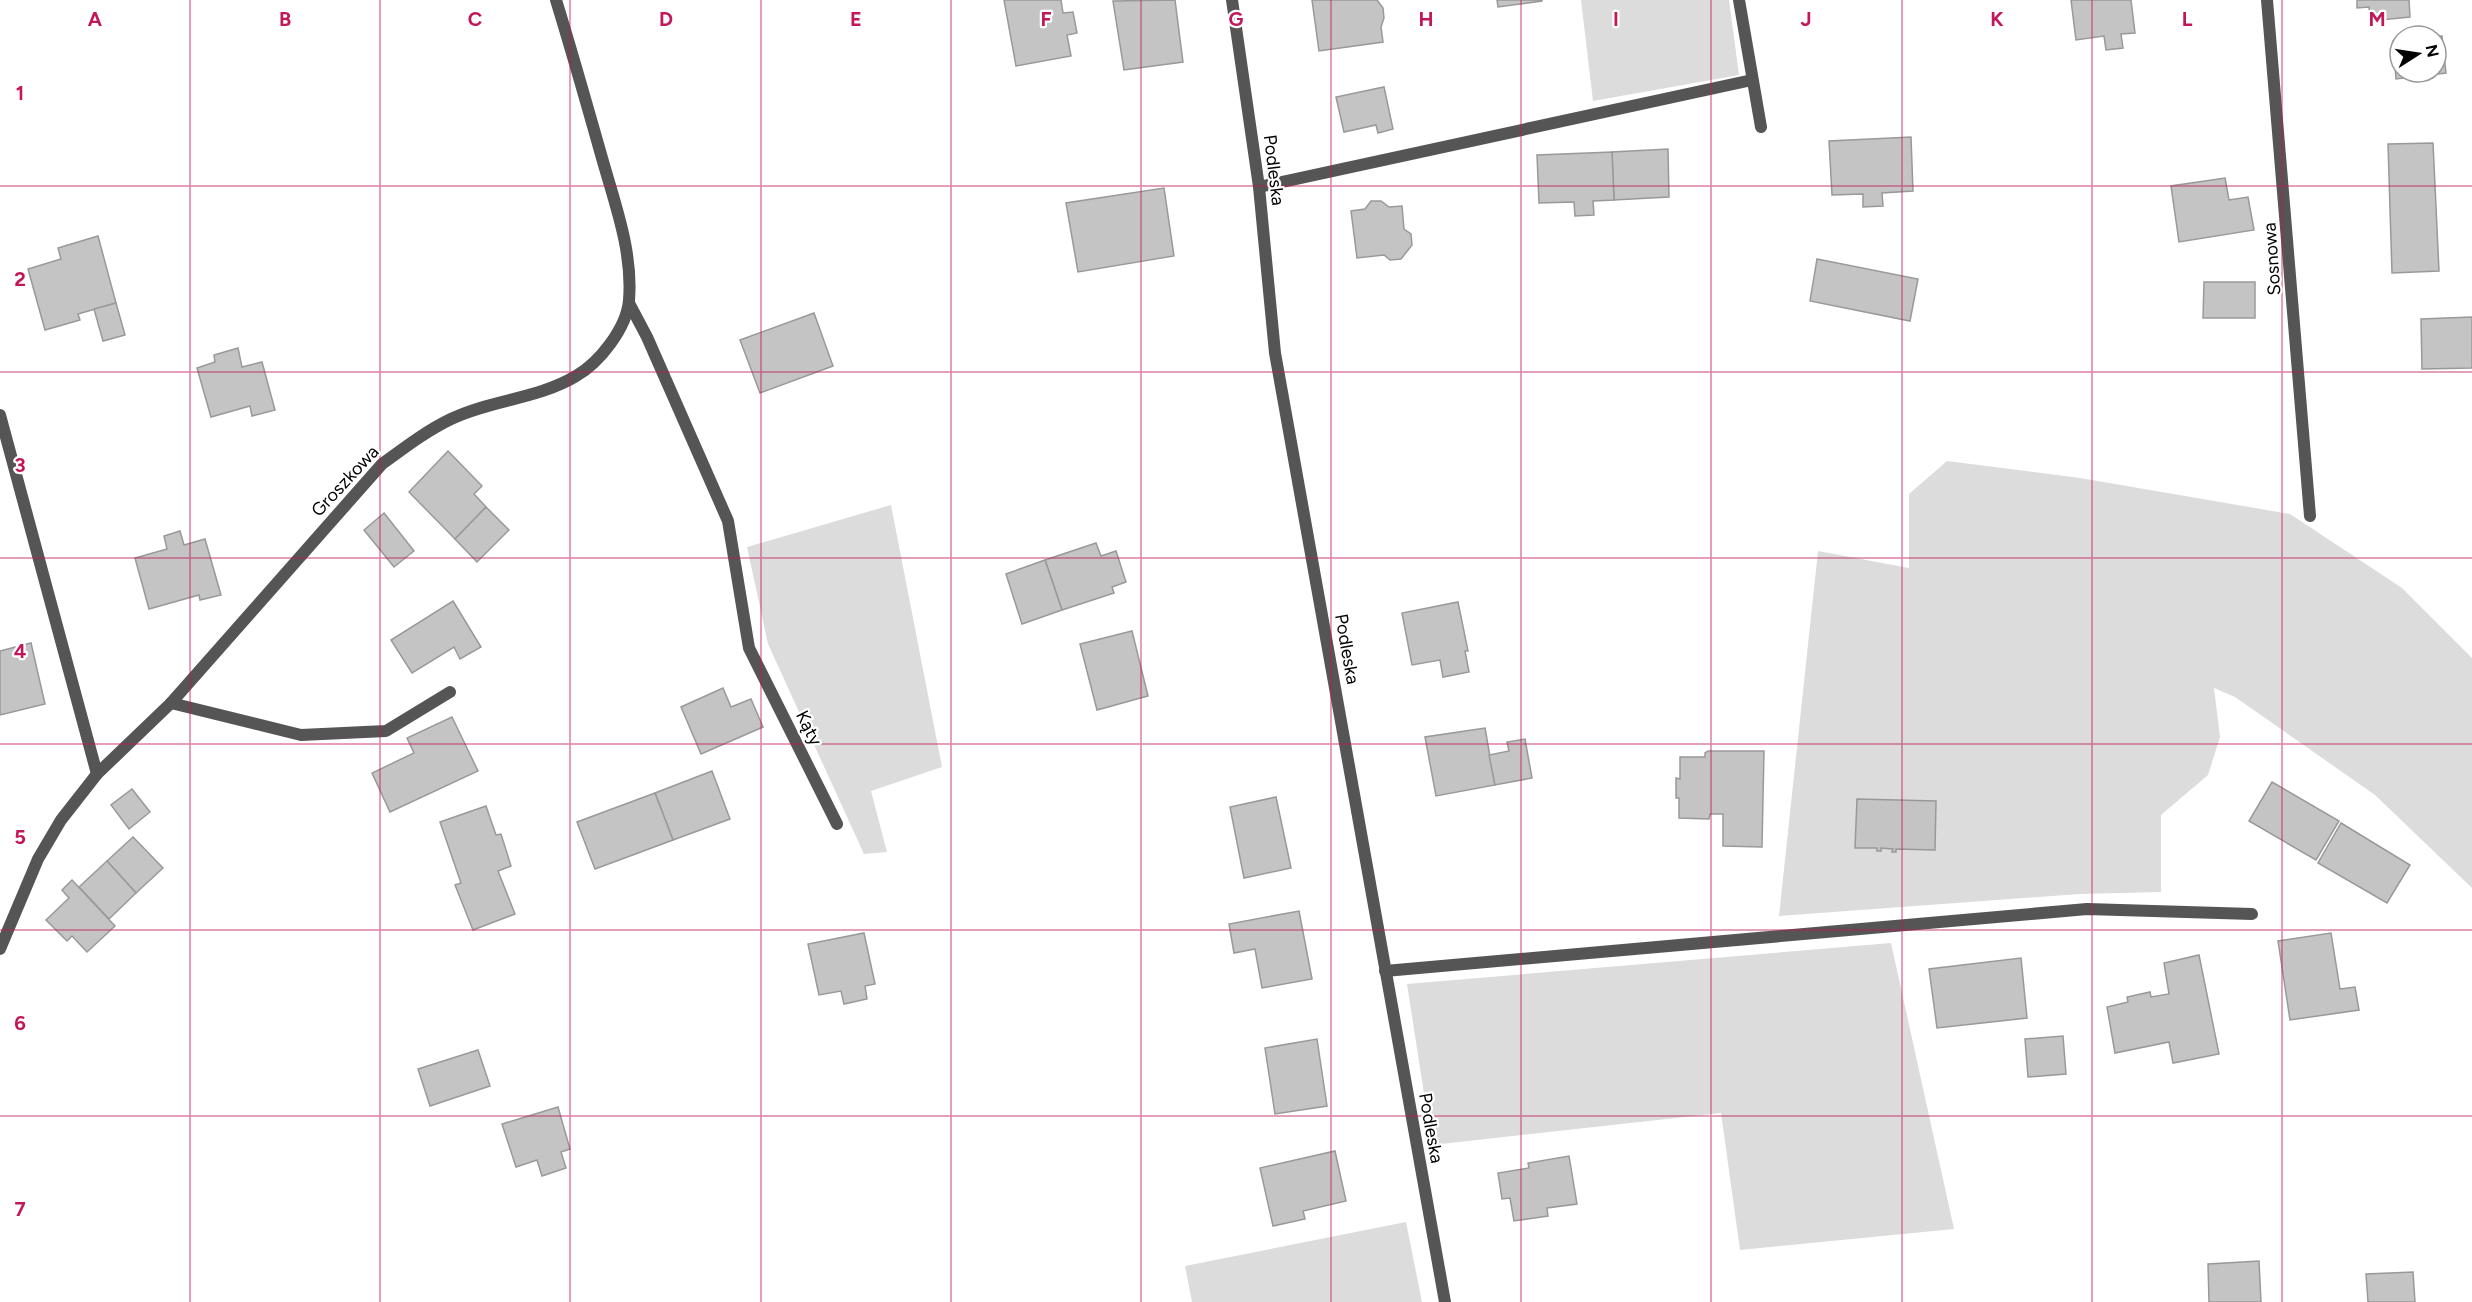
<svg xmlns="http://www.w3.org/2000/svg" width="2472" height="1302" viewBox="0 0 2472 1302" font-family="Figtree,sans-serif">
	<rect width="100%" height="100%" fill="#fff"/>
	<g fill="#dcdcdc">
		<path d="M1581,0H1729L1739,75L1593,101Z"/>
		<path d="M1947,461L2080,478L2290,514L2402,588L2472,658V888L2375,795L2235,697L2214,688L2220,737L2208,775L2161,815V892L2079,894L1779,916L1818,551L1909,568V494Z"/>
		<path d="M891,505L942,767L871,791L887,852L864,854L768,644L747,547Z"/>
		<path d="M1891,943L1954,1229L1740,1250L1721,1113L1432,1145L1407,984Z"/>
		<path d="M1406,1222L1422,1302H1192L1185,1266Z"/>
	</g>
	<g fill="#c4c4c4" stroke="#999" stroke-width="1.5">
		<path d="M1004,0H1061L1063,13L1073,12L1077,33L1067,35L1071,56L1016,66Z"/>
		<path d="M1175,0L1183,62L1124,70L1113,1Z"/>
		<path d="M1312,0H1377L1383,8L1384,18L1381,27L1383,42L1319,51Z"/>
		<path d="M1497,0H1542V1L1498,7Z"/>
		<path d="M2071,0H2131L2135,33L2121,34L2123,48L2106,50L2104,36L2076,40Z"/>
		<path d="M2357,0H2409L2410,17L2370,21L2369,7L2357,8Z"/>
		<path d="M2436,36H2442L2446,73L2396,79L2393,41L2400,40V72H2436Z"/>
		<path d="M1384,87L1393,129L1378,133L1376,125L1344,132L1336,97Z"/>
		<path d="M1911,137L1913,191L1882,193L1883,206L1863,207V194L1832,195L1829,141Z"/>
		<path d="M2433,143L2439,271L2392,273L2388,144Z"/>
		<path d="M1668,149L1669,197L1614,200L1612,152Z"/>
		<path d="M1612,152L1614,200L1593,201L1594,215L1575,216L1574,202L1539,203L1537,155Z"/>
		<path d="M2225,178L2229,200L2248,197L2254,230L2179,242L2171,186Z"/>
		<path d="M1164,188L1174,256L1078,272L1066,203Z"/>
		<path d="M1371,201H1381L1389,207L1402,206L1404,229L1411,234L1412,245L1401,259L1390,260L1384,255L1357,258L1351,211L1365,209Z"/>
		<path d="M98,236L116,303L78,314L80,320L45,330L28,269L61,259L58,248Z"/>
		<path d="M1817,259L1918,279L1910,321L1810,301Z"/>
		<path d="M2204,282H2255V318H2203Z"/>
		<path d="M116,303L125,335L103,341L94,309Z"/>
		<path d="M814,313L833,366L760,393L740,340Z"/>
		<path d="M2472,317V368L2422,369L2421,319Z"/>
		<path d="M238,348L242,367L262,362L275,410L252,416L250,406L211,417L197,368L215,362L214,355Z"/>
		<path d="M448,451L482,486L474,494L486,507L455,539L409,492Z"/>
		<path d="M486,507L509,530L477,562L455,539Z"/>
		<path d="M384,513L414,551L394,567L364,530Z"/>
		<path d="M180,531L184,545L205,539L221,595L200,600L199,595L149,609L135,558L167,549L164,536Z"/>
		<path d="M1096,543L1101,556L1116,551L1126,582L1112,587L1114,593L1062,610L1045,560Z"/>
		<path d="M1045,560L1062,610L1022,624L1006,574Z"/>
		<path d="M453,601L481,647L460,659L454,647L412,673L391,640Z"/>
		<path d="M1458,602L1468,651H1465L1469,672L1443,677L1440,660L1412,665L1402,613Z"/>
		<path d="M1132,631L1148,696L1097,710L1080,644Z"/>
		<path d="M31,643L45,704L0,715V651Z"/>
		<path d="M723,688L731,707L751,699L763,727L701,754L681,707Z"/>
		<path d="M452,717L478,771L390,812L372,773L414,753L407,738Z"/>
		<path d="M1485,728L1495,785L1436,796L1425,737Z"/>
		<path d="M1525,739L1532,778L1495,785L1489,755L1509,751L1507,742Z"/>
		<path d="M1708,751H1764L1762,847L1723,846V814H1710L1709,819L1679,818V798H1676V778L1680,779V757H1705V753Z"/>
		<path d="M712,771L730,819L673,840L655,793Z"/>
		<path d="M2272,782L2339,821L2316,860L2249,821Z"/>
		<path d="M132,789L150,812L129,829L111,805Z"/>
		<path d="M655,793L673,840L595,869L577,822Z"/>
		<path d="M1276,797L1291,868L1244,878L1230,807Z"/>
		<path d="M1857,799L1936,801L1935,850L1896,849V852H1892L1893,849L1881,848V851H1877V848H1855Z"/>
		<path d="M486,806L496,835L501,834L511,866L498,871L515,914L473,930L455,885L461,883L440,822Z"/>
		<path d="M2341,823L2410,865L2387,903L2318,863Z"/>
		<path d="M133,837L163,868L136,893L107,861Z"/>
		<path d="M107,861L136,893L109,919L79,887Z"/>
		<path d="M72,880L115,926L87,952L72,936L67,941L46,920L69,898L62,890Z"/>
		<path d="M1299,911L1312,979L1262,988L1255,949L1234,953L1229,924Z"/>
		<path d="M864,933L875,984L865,986L867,999L844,1004L841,991L819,995L808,944Z"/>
		<path d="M2331,933L2340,989L2355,987L2359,1010L2290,1020L2278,941Z"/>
		<path d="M2199,955L2219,1054L2173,1063L2169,1042L2115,1053L2107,1007L2128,1002L2127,997L2150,992L2151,997L2169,994L2164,963Z"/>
		<path d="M2021,958L2027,1018L1937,1028L1929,969Z"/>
		<path d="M2063,1036L2066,1074L2028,1077L2025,1039Z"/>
		<path d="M1317,1039L1327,1106L1275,1114L1265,1048Z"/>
		<path d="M478,1050L490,1086L430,1106L418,1069Z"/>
		<path d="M558,1107L570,1149L561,1152L566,1168L542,1176L537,1160L516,1167L502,1124Z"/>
		<path d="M1335,1151L1346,1201L1303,1211L1305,1219L1273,1226L1260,1168Z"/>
		<path d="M1569,1156L1577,1204L1547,1208L1548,1216L1514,1221L1510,1198L1502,1199L1498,1173L1529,1168L1528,1163Z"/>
		<path d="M2259,1261L2261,1302H2209L2208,1264Z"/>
		<path d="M2413,1272L2415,1302H2368L2366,1274Z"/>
	</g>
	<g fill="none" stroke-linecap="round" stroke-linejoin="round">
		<g stroke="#555" stroke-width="12">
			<path d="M1259,187L1752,80"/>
			<path d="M0,415L97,774"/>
			<path d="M171,703L301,735L386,731L450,692"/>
			<path d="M1385,971L2087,909L2252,914"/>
		</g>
		<g stroke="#555" stroke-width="12">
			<path d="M1232,0L1259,187L1275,353L1445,1302"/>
			<path d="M1739,0L1761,127"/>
			<path d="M2267,0L2310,516"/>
			<path d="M629,303L647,337L728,521L749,648L837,824"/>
			<path d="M0,949L38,859L61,820L97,774L171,703L382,464C404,448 426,431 451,419C490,400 538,399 576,376C599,363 627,328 629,300C633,252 615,204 602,158C587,105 572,52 556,0"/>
		</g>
	</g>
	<path fill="none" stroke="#c2185b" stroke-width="1.5" stroke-opacity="0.55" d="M190,0V1302M380,0V1302M570,0V1302M761,0V1302M951,0V1302M1141,0V1302M1331,0V1302M1521,0V1302M1711,0V1302M1902,0V1302M2092,0V1302M2282,0V1302M0,186H2472M0,372H2472M0,558H2472M0,744H2472M0,930H2472M0,1116H2472"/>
	<g text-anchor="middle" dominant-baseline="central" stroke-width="4.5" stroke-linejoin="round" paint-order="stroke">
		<g font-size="18" fill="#000" stroke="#fff">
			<text transform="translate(1274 170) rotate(83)">Podleska</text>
			<text transform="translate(2272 259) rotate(-94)">Sosnowa</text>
			<text transform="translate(345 481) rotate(-47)">Groszkowa</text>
			<text transform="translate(1347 649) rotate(80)">Podleska</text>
			<text transform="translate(809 728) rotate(63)">Kąty</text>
			<text transform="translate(1431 1128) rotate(80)">Podleska</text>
		</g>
	</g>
	<g font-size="20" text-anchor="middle" font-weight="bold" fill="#c2185b" stroke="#fff" stroke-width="4.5" stroke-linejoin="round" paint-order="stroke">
		<text x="95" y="26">A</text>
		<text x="285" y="26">B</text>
		<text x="475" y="26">C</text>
		<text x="666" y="26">D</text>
		<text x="856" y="26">E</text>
		<text x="1046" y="26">F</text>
		<text x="1236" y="26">G</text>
		<text x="1426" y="26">H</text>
		<text x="1616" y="26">I</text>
		<text x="1806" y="26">J</text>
		<text x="1997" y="26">K</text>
		<text x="2187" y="26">L</text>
		<text x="2377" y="26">M</text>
		<text x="20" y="100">1</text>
		<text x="20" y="286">2</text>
		<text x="20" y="472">3</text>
		<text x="20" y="658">4</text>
		<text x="20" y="844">5</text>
		<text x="20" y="1030">6</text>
		<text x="20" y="1216">7</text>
	</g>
	<g transform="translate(2418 54) rotate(78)"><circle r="28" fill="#ffffff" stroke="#999999" stroke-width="1.5"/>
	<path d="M0-4.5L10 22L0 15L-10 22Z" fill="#000000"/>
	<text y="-9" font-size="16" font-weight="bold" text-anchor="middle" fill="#000000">N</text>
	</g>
</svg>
